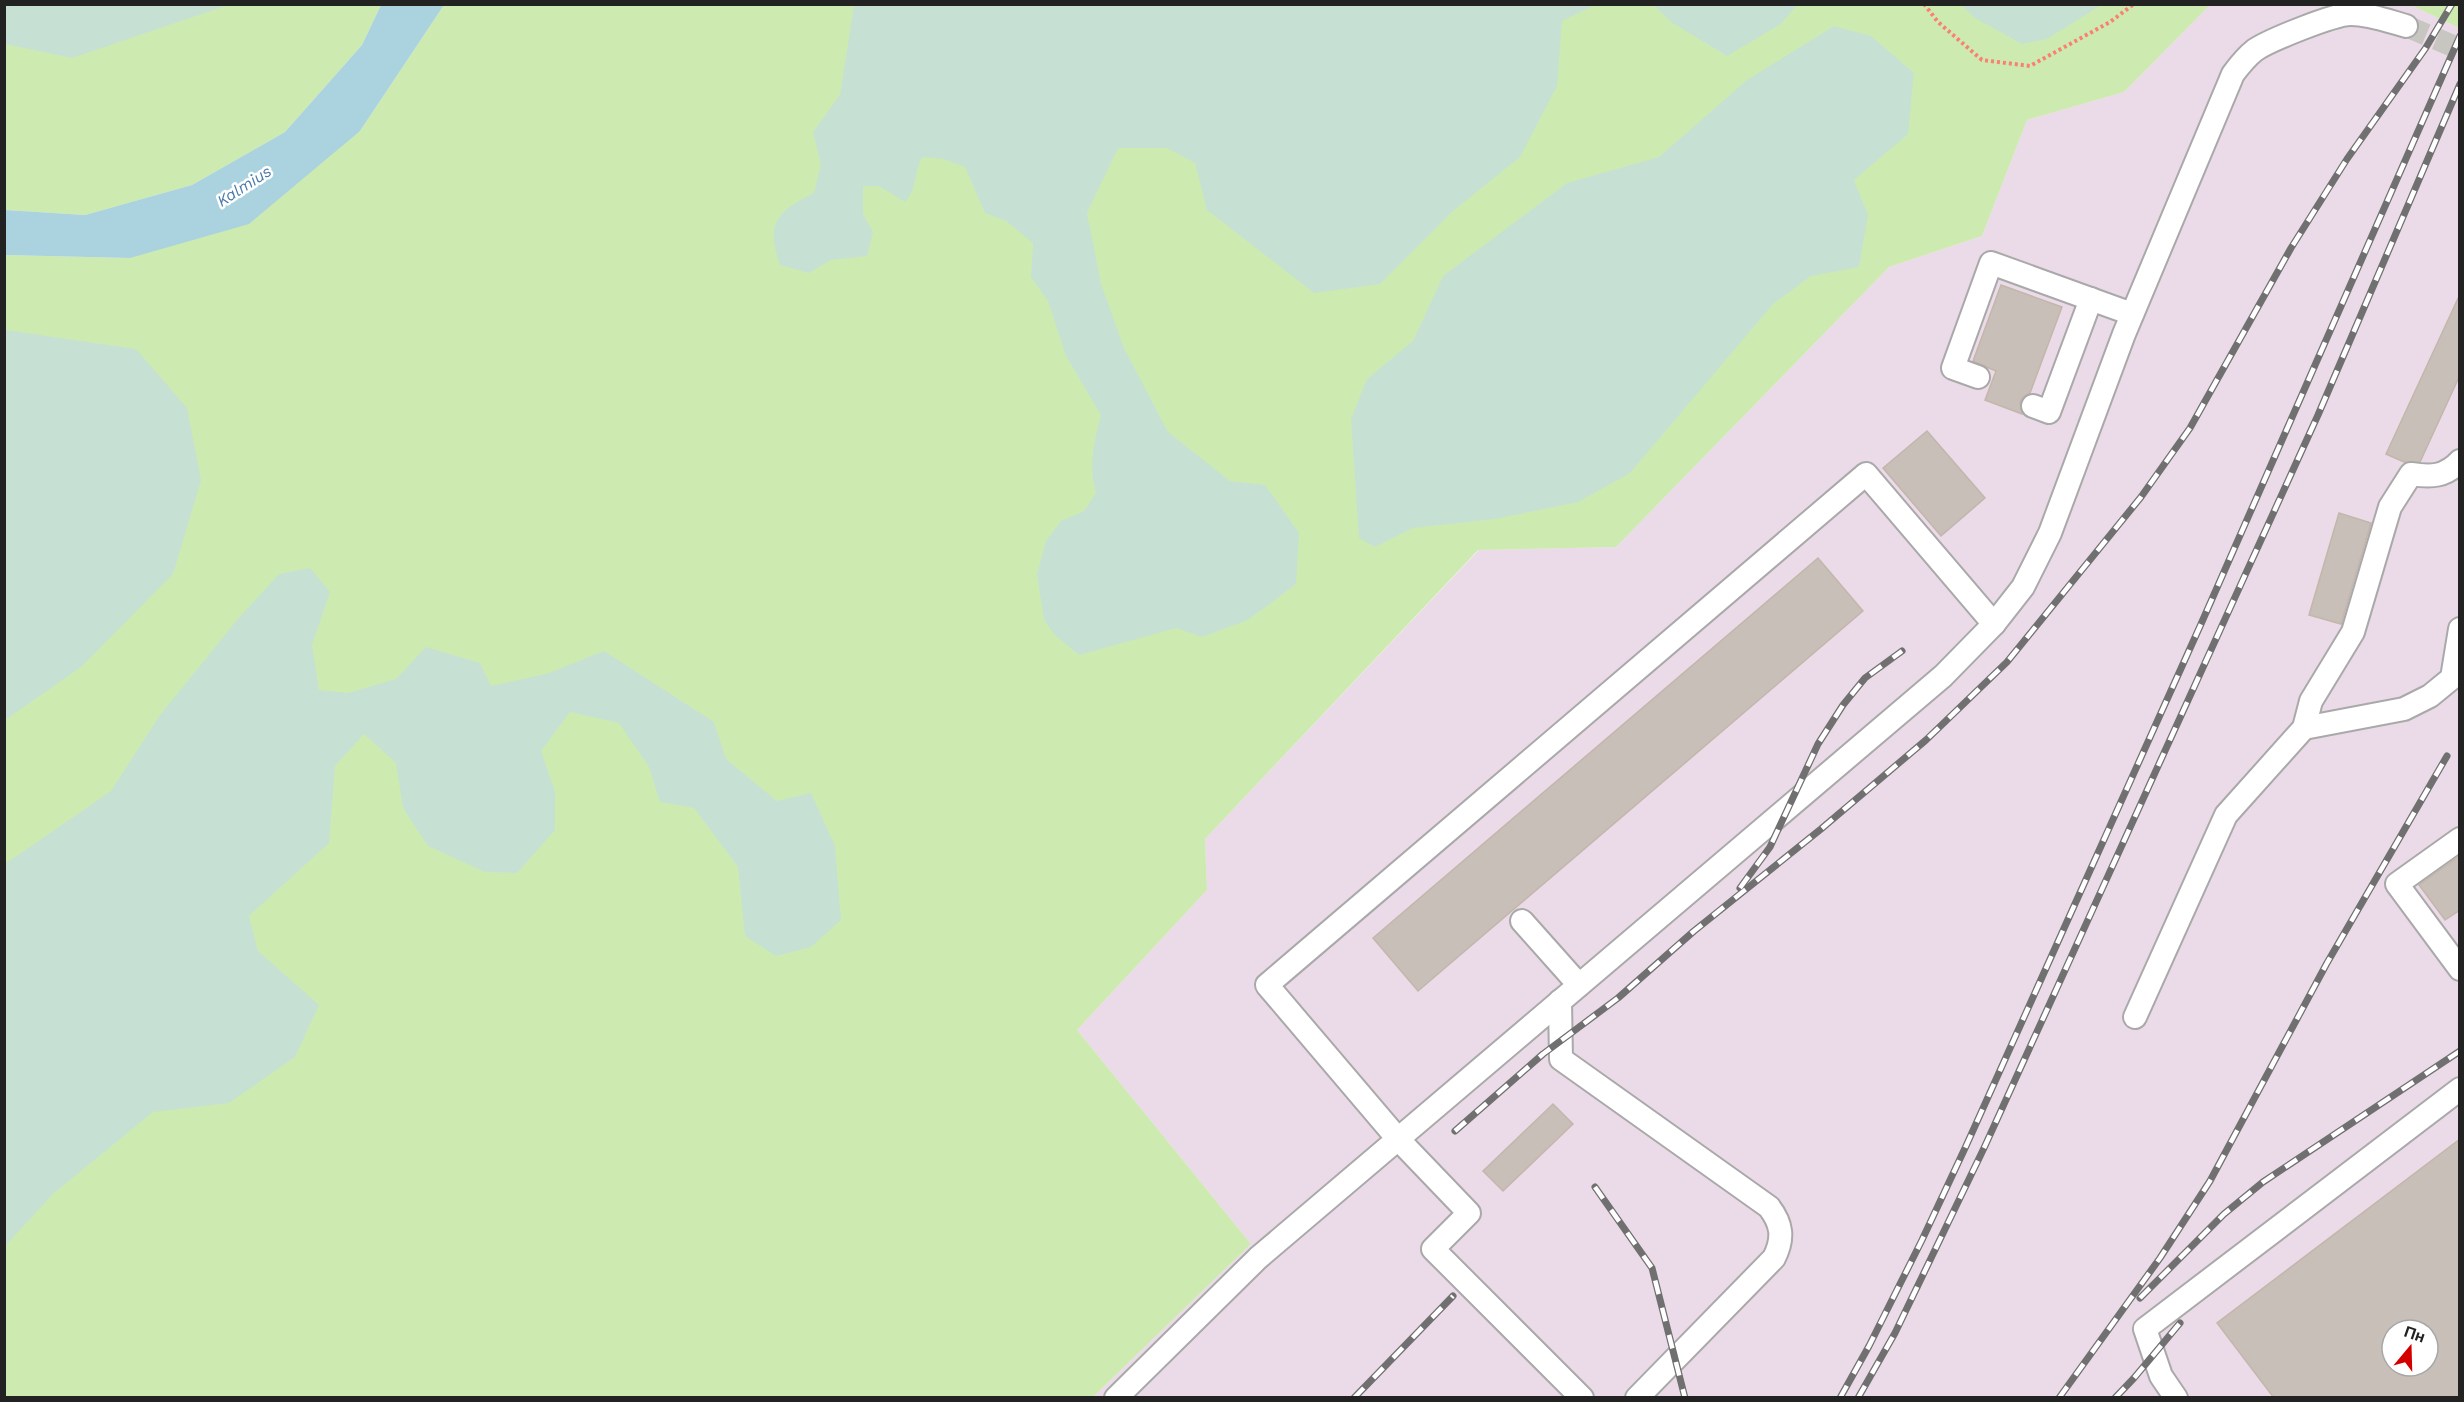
<svg xmlns="http://www.w3.org/2000/svg" width="2464" height="1402" viewBox="0 0 2464 1402" font-family="'Work Sans',sans-serif">
	<rect width="100%" height="100%" fill="#f2efe9"/>
	<path fill="#ebdbe8" fill-rule="evenodd" d="M2210,5H2411L2459,28V1397H1093L1251,1244L1077,1030L1207,890L1205,839L1479,550L1616,547L1889,267L1982,236L2027,120L2124,92ZM2392,1330H2428V1366H2392Z"/>
	<g fill="#cdebb0">
		<path d="M4,5H381L362,45L285,132L192,185L85,215L5,210Z"/>
		<path d="M444,5H2210L2124,92L2027,120L1982,236L1889,267L1616,547L1478,550L1205,839L1207,890L1077,1030L1251,1244L1093,1397L5,1398V255L130,258L360,131Z"/>
		<path d="M2411,5H2459V28Z"/>
	</g>
	<g fill="#c6e0d4">
		<path d="M5,4H228V5L72,58L5,44Z"/>
		<path d="M854,5V4L1595,5L1562,21L1557,86L1520,157L1453,211L1380,284L1314,293L1207,210L1195,163L1167,148H1118L1087,213L1101,284L1124,348L1168,432L1230,481L1265,485L1299,533L1296,584L1248,620L1202,637L1176,628L1079,655L1055,635L1044,620L1037,574L1046,541L1061,521L1084,511L1096,493C1088,466 1094,442 1101,415L1066,356L1048,301L1031,277L1033,243L1006,221L985,213L965,167L944,159L922,157C913,175 918,187 905,202L879,186H863V214L873,232L867,256L831,260L809,273L780,265C765,224 777,211 814,193L821,164L813,132L840,95Z"/>
		<path d="M1654,5H1797L1781,24L1727,56L1671,22Z"/>
		<path d="M1961,5H2101L2047,39L2022,44L1975,18Z"/>
		<path d="M1834,26L1871,36L1914,73L1908,134L1854,180L1868,215L1859,267L1811,276L1773,304L1630,473L1578,502L1495,519L1413,528L1375,547L1359,538L1351,419L1367,379L1413,341L1443,276L1567,183L1659,157L1747,80Z"/>
		<path d="M5,330L136,349L187,408L201,480L173,574L81,667L5,720Z"/>
		<path d="M310,568L330,592L312,645L319,690L348,693L396,679L426,647L480,663L491,686L549,673L604,651L714,722L726,759L777,801L811,793L835,846L841,920L811,947L776,956L745,936L738,867L694,808L660,802L649,767L619,723L570,712L541,751L555,792V830L517,873L485,872L428,846L403,808L396,763L364,734L335,766L329,843L249,916L258,951L319,1005L295,1057L229,1103L153,1112L54,1193L5,1246V864L111,791L160,715L237,620L279,574Z"/>
	</g>
	<path fill="#aad3df" d="M381,5H444L360,131L249,224L130,258L5,255V210L85,215L192,185L285,132L362,45Z"/>
	<g fill="#c7bfb8" stroke="#c4b6ab" stroke-width="1.5" fill-rule="evenodd">
		<path d="M2001,285L2062,307L2030,393L2024,396L2020,402L2022,414L1985,400L1996,371L1973,361Z"/>
		<path d="M2460,294V375L2420,462H2404L2386,454Z"/>
		<path d="M1927,431L1985,498L1941,536L1883,468Z"/>
		<path d="M2339,513L2371,523L2341,624L2309,615Z"/>
		<path d="M1818,558L1863,611L1418,991L1373,938Z"/>
		<path d="M2460,856V910L2445,920L2419,885Z"/>
		<path d="M1553,1104L1573,1124L1503,1191L1483,1171Z"/>
		<path d="M2460,1139V1398H2274L2217,1323ZM2392,1330H2428V1366H2392Z"/>
	</g>
	<g fill="none" stroke-linecap="round" stroke-linejoin="round">
		<path stroke="#c8c6c1" stroke-width="22" stroke-dasharray="22 11" stroke-linecap="butt" d="M2406,26L2460,49"/>
		<defs>
			<g id="minor">
				<path d="M1978,377L1953,368L1991,263L2132,314"/>
				<path d="M2033,406L2049,412L2091,299"/>
				<path d="M2304,728L2404,709L2430,696L2452,678L2460,629"/>
				<path d="M2460,839L2397,884L2460,969"/>
				<path d="M1522,921L1579,985"/>
				<path d="M1560,1001L1561,1059L1769,1207C1782,1224 1784,1238 1774,1258L1637,1398"/>
				<path d="M2135,1017L2226,815L2304,728L2311,701L2353,632L2390,507L2411,474C2431,477 2445,477 2460,461"/>
				<path d="M1116,1398L1258,1258L1943,676L1994,624L2023,587L2050,533L2124,334L2233,74C2239,66 2246,57 2255,50C2270,40 2334,14 2351,14C2370,14 2388,21 2406,26"/>
				<path d="M1582,1398L1433,1249L1469,1213L1398,1139L1267,985L1866,474L1994,624"/>
				<path d="M2176,1398L2161,1376L2145,1329L2460,1089"/>
			</g>
		</defs>
		<use href="#minor" stroke="#a9a9a9" stroke-width="26"/>
		<path stroke="#fa8072" stroke-width="4" stroke-dasharray="3 3" stroke-linecap="butt" d="M1924,4L1938,22L1982,60L2030,66L2110,22L2134,4"/>
		<use href="#minor" stroke="#fff" stroke-width="22"/>
		<defs>
			<g id="rail">
				<path d="M1740,888L1770,847L1818,744L1843,705L1865,678L1902,651"/>
				<path d="M1455,1131L1543,1054L1618,998L1694,931L1821,829L1926,740L2007,662L2141,497L2190,428L2291,248L2347,159L2425,49L2452,4"/>
				<path d="M1595,1187L1652,1268L1685,1398"/>
				<path d="M2140,1298L2224,1214L2263,1182L2460,1051"/>
				<path d="M1354,1398L1453,1296"/>
				<path d="M1840,1398L1869,1346L1922,1240L1966,1146L2201,624L2460,36"/>
				<path d="M1858,1398L1895,1333L1984,1148L2318,415L2460,84"/>
				<path d="M2059,1398L2160,1258L2210,1181L2327,963L2447,756"/>
				<path d="M2115,1398L2134,1378L2180,1323"/>
			</g>
		</defs>
		<use href="#rail" stroke="#707070" stroke-width="7"/>
		<use href="#rail" stroke="#fff" stroke-width="4.5" stroke-dasharray="14" stroke-linecap="butt"/>
	</g>
	<g text-anchor="middle" dominant-baseline="central" stroke-width="5" stroke-linejoin="round" paint-order="stroke">
		<g font-size="16" font-style="italic" fill="#4a7aab" stroke="#fff">
			<text transform="translate(244 186) rotate(-33)">Kalmius</text>
		</g>
	</g>
	<rect width="2464" height="1402" fill="none" stroke="#222222" stroke-width="12"/>
	<g transform="translate(2410 1348) rotate(19)"><circle r="28" fill="#ffffff" stroke="#a7a7a7" stroke-width="1.5"/>
	<path d="M0-4.5L10 22L0 15L-10 22Z" fill="#d40000"/>
	<text y="-9" font-size="16" font-weight="bold" text-anchor="middle" fill="#222222">Пн</text>
	</g>
</svg>
